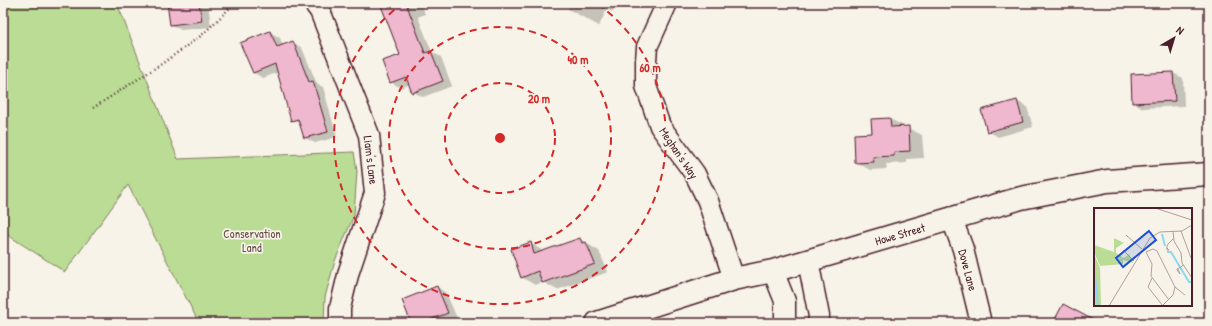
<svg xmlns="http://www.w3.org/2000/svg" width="1212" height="326" viewBox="0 0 1212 326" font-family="'Patrick Hand',sans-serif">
	<rect width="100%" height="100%" fill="#f7f3e8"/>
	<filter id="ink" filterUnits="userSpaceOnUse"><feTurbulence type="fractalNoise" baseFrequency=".025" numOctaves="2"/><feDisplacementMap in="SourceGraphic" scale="8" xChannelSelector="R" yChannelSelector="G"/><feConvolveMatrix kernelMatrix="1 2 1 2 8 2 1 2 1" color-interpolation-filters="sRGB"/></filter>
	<g filter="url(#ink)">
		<path fill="#badc95" stroke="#827e60" d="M3,3H117L178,159L354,152L357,171L354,215L335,261L325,297L324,323H199L128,185L65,272L3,232Z"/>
		<g fill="#0003">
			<path d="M168,3H208L211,27L181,30L171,25Z"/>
			<path d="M380,3H421L425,14L418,17L432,52L441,57L452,86L423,97L413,92L410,84L401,88L391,82L401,55Z"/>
			<path d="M571,3H617L612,12L607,9L599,26L568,9Z"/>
			<path d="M270,32L280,38L283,46L293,42L302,48L317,84L323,87L337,137L315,143L305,138L301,125L292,120L279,72L263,78L254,73Z"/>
			<path d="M1173,73L1183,78L1184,106L1143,108L1133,102L1132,75Z"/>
			<path d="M1017,101L1027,107L1033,127L998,137L988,131L982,110Z"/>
			<path d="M890,119L922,135L924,158L907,159V163L886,164L887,169L870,170L856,162L873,133Z"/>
			<path d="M580,239L599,251L608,272L557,290L543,282L535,285L521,277L530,243L545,252Z"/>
			<path d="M437,287L446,293L457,318L445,323H412Z"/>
		</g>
		<g fill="#f0b8ce" stroke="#4a1f2b">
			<path d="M167,3H199L202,21L170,25Z"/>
			<path d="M380,3H406L425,53L431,51L443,81L412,93L406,77L390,83L382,61L400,55Z"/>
			<path d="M270,31L277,47L293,41L309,82L313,81L328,132L304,138L298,119L291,121L275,64L253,73L240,43Z"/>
			<path d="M1173,72L1175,101L1132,103L1131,74Z"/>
			<path d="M1017,100L1023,122L987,132L981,110Z"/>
			<path d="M890,118L891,127L909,126L910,151L894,152V156L873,157L874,162L855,163L854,134L872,133L871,119Z"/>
			<path d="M580,238L582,243L586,242L595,264L542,283L538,271L521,278L511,249L531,242L534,254Z"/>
			<path d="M437,286L448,313L422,323H411L402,300Z"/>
			<path d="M1063,304L1099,323H1053Z"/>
		</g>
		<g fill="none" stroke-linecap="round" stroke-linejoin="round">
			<defs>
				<g id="minor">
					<path d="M314,3L320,11L369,135L375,193L349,271L340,308V323"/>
					<path d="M667,3L647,47L646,60V86L660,126L695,174L708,201L734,279"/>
					<path d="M952,219L963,249L981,323"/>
					<path d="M808,261L819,316L818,323"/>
					<path d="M773,271L785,301V323"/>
				</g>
				<path id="tertiary" d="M597,323L734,279L773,271L1021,198L1107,181L1209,174"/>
			</defs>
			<use href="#minor" stroke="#4a1f2b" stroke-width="23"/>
			<use href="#tertiary" stroke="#4a1f2b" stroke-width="25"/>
			<path stroke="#4a1f2b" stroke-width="2.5" stroke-dasharray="1 3" stroke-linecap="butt" d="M93,108L163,63L202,35L235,3"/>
			<use href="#minor" stroke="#f7f3e8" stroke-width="20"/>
			<use href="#tertiary" stroke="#f7f3e8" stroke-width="22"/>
		</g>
	</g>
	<g fill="none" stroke="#d62828" stroke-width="2" stroke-dasharray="7 5">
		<circle cx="500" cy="138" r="55"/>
		<circle cx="500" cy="138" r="111"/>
		<path d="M598 4A166 166 0 1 1 402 4"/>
	</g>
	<g text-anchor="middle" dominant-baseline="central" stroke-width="3.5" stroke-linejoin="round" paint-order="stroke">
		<g font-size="12" fill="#4a1f2b" stroke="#f7f3e8">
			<text transform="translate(679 153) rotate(56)">Meghan's Way</text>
			<text transform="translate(371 160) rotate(83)">Liam's Lane</text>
			<text transform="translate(900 234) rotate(-16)">Howe Street</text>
			<text transform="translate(968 270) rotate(75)">Dove Lane</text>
		</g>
		<g font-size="12" fill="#664e46" stroke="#f7f3e8">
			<text x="252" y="233">Conservation<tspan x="252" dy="14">Land</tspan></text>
		</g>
	</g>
	<g transform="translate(1094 208)">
		<rect width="98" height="98" fill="#f7f3e8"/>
		<path d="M0,46L6,60L7,98H0Z" fill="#badc95"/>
		<path d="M20,30L30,35L22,40V45L30,50L35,46L39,55L29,52V56L6,58L0,44V37L20,44Z" fill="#badc95"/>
		<path fill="none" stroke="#8cd8ed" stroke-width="2" d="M68,26L71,38M73,44H77L95,74H98M0,58L4,98"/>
		<path fill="none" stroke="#b29e9c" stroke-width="1" d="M61,0L98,12M79,23L80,33L87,45L88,55L98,70M87,23L97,50M34,29L32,27L48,41M73,40L75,42H73V38L74,36L79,31M29,42L40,53M84,61L86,66L83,62V61L87,59L89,57M58,70L54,79L69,98M81,79L91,87M75,92L57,68L58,56L52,44L59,41L63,43L81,79M69,97L79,87L81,79M15,98L56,30L66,24L88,23L98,17"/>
		<path fill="#1d4ed8" fill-opacity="0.15" stroke="#1d4ed8" stroke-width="2" d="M55,23L62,32L29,59L22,50Z"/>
		<rect width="98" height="98" fill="none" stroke="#4a1f2b" stroke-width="2"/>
	</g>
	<circle cx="500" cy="138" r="6" fill="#d62828" stroke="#f7f3e8" stroke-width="2"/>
	<g font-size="12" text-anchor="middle" font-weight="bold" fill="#d62828" stroke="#f7f3e8" stroke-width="3.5" stroke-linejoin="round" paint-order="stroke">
		<text x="578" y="64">40 m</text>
		<text x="650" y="72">60 m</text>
		<text x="539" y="103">20 m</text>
	</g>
	<rect width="1212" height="326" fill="none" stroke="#f7f3e8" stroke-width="16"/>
	<rect x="8" y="8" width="1196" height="310" fill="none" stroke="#4a1f2b" stroke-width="1.5" filter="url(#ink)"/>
	<g transform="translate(1174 38) rotate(38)" stroke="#f7f3e8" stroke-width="3" paint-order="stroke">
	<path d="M0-3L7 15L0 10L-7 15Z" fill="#4a1f2b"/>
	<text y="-6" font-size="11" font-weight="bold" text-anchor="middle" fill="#4a1f2b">N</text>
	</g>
</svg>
